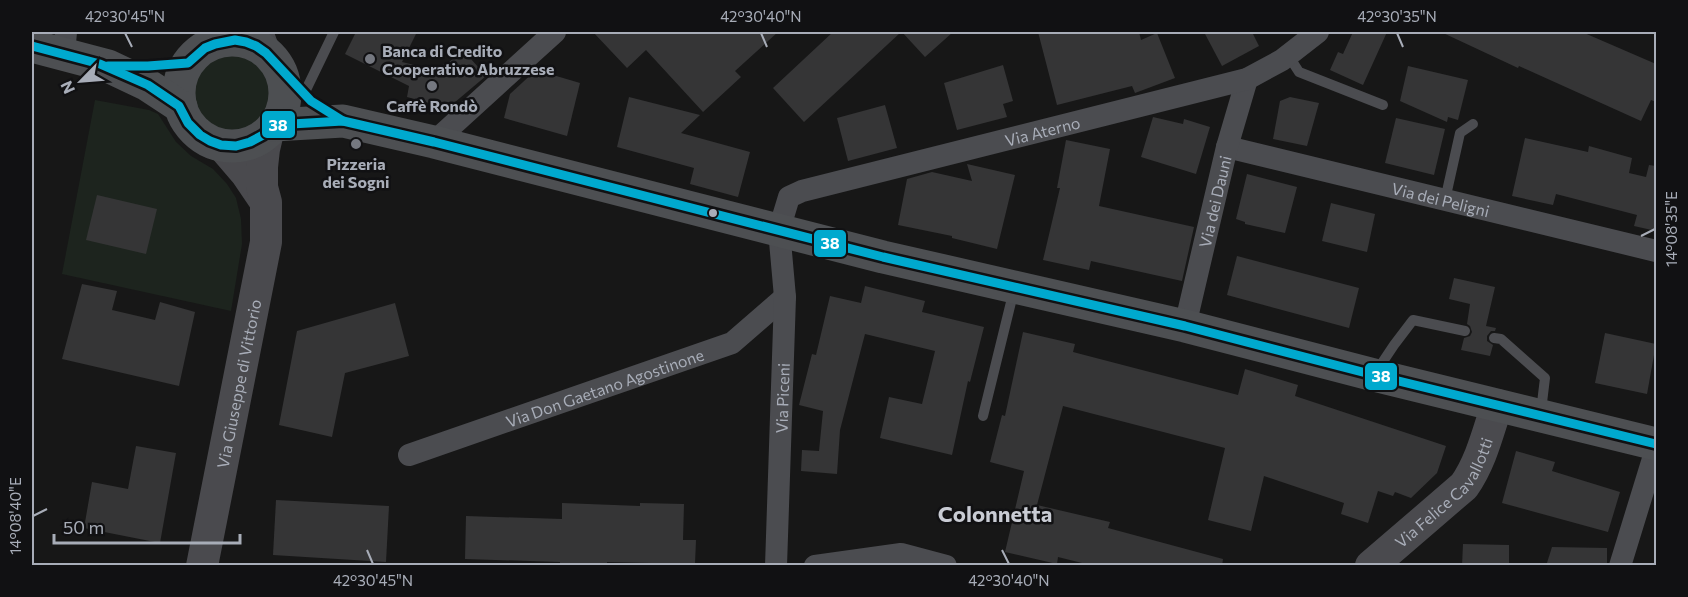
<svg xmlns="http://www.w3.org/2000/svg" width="1688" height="597" viewBox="0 0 1688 597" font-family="Commissioner,sans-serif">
	<rect width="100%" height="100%" fill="#171717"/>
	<g fill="#1d241e">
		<circle cx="232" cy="93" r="37"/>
		<path d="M95,100L149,110L158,114L176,142L191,156L213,169L227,184L236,198L241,219L242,244L231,311L62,274Z"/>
	</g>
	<g fill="#353536">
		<path d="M356,32H417L402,62L431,69L448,63L463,50L486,76L448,108L407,97L409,86L345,54Z"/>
		<path d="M593,32H778L735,71L741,77L703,112L646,50L627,68Z"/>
		<path d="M833,32H901L804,122L773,88Z"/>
		<path d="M902,32H953L925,57Z"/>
		<path d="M1038,32H1139L1141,40L1157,33L1175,78L1135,93L1132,86L1057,105Z"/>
		<path d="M1204,32H1252L1259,46L1222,66Z"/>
		<path d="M1353,32H1387L1363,85L1330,70L1338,52L1343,54Z"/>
		<path d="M1441,32H1582L1656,64V102L1651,100L1641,121L1519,66L1518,68Z"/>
		<path d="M1003,65L1013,101L1003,104L1007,117L957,130L944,83Z"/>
		<path d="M1408,66L1468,80L1458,120L1448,117L1447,122L1400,101Z"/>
		<path d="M536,70L580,83L567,136L504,118L510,94Z"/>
		<path d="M629,97L700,115L681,133L750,152L738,197L690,184L694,168L617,147Z"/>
		<path d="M1290,97L1319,103L1307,146L1273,139L1280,101Z"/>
		<path d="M885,105L897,148L848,161L837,118Z"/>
		<path d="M1153,117L1183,124L1184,119L1210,127L1196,174L1141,157Z"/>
		<path d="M1396,118L1445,129L1434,175L1385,163Z"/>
		<path d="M1525,138L1588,152L1589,146L1632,158L1629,173L1646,177L1649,165L1656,166V231L1634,226L1637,215L1556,194L1553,205L1512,196Z"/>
		<path d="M1066,140L1110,149L1099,206L1194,227L1182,281L1091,261L1089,270L1043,260L1060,188H1057Z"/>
		<path d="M967,164L1015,175L997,249L952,238V236L898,225L907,179L932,172L972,181Z"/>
		<path d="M1247,174L1297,187L1285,233L1245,224V222L1236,219Z"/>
		<path d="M97,195L157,209L146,254L86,240Z"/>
		<path d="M1331,203L1375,214L1367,252L1322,241Z"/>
		<path d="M1237,256L1359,288L1349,328L1227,295Z"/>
		<path d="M1454,278L1495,287L1486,326L1496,328L1495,331H1491L1487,336V341L1493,345L1490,356L1461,350L1464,338L1470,336L1472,332L1470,326L1467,324L1470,304L1449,299Z"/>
		<path d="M82,284L117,291L112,310L155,320L160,302L195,312L179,386L62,359Z"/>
		<path d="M865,286L925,301L922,312L984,327L970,382L968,381L952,455L880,438L889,397L922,404L935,351L865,334L840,430L837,474L801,471L802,450L819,451L823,411L799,405L812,354L816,355L830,296L861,303Z"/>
		<path d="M395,303L409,356L345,373L332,437L279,425L297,331Z"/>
		<path d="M1023,332L1075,344L1073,352L1238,395L1245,369L1298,385L1295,396L1446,446L1437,473L1411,498L1395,492L1393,496L1378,491L1368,523L1341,514L1344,503L1264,476L1251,531L1208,520L1225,448L1063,406L1037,505L1110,522L1108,528L1223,559L1222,566H1094L1058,557L1057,564L1005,552L1024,471L990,462L1002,415L1005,416Z"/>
		<path d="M1605,333L1656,344L1647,394L1595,383Z"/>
		<path d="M136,446L176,453L160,543L84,528L92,482L128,489Z"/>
		<path d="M1516,451L1555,462L1552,471L1620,492L1608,532L1502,503Z"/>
		<path d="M276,500L389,506L386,562L273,555Z"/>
		<path d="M562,503L640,506V503L684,504L683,540H696L695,564L607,562V566H560V562L465,559L466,516L562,519Z"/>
		<path d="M1463,544L1509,545V566H1462Z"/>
		<path d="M1552,547L1607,548V566H1546Z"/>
	</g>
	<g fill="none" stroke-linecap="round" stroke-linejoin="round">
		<g stroke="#4b4c50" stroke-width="10">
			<path d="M1288,55L1299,72L1383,105"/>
			<path d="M304,94L334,32"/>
			<path d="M1445,200L1460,133L1473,124"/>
			<path d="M1494,338L1501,339L1545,378L1541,411"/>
			<path d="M1376,372L1394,345L1413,320L1465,331"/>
			<path d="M983,416L1014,290"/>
		</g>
		<g stroke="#4b4c50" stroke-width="22">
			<path d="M64,54L66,32"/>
			<path d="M434,142L555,32"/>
			<path id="s1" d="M1227,147L1656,251"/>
			<path id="s2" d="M1185,326L1227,147L1247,79"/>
			<path id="s3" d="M409,455L732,343L785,297"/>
			<path id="s4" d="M776,566L785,297L779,230L789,197L802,191L1247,79L1282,60L1318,32"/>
			<path d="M815,566L901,554L946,566"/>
			<path d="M1620,566L1656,449"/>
		</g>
		<g stroke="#4a4a4e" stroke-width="32">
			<path d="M257,32L264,51"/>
			<path d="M213,43L220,32"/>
			<path d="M222,145L246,173L265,201"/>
			<path id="s5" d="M202,566L266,242V202L262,187V167L264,149L268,132"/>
			<path id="s6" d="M1371,566L1464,486C1481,462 1488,432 1497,405"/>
		</g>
		<g stroke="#4d4f52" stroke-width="33">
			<circle cx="232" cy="93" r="53"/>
			<path d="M32,46L108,66L146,84L181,107"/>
			<path d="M274,125L343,121L434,142L883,257L1185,326L1374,375L1656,444"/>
		</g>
		<defs>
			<g id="bus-1">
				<path d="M32,46L100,64L148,85L179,106L188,123L200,135L210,141L221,145L236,146L250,142L263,135L274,125L343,121L434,142L883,257L1185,326L1374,375L1656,444"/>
				<path d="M108,66H148L188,63L205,48L215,44L235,40L246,42L256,46L266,53L311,101L343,121"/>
			</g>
		</defs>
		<use href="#bus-1" stroke="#111113" stroke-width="14"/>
		<use href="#bus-1" stroke="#00a9ce" stroke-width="9"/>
	</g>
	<path fill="none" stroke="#a8adb8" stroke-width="2" d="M125,33L132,47M761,33L767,47M1397,33L1403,47M1641,236L1655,229M33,516L47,509M367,550L373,564M1002,550L1009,564"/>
	<g fill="#757880" stroke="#111113" stroke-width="2">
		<circle cx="370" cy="59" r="6"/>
		<circle cx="432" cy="86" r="6"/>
		<circle cx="356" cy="144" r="6"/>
	</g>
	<circle fill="#a8adb8" stroke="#111113" stroke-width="2" cx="713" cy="213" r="5"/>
	<g text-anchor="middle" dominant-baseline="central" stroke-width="5" stroke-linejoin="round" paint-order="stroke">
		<g font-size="16" font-weight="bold" fill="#a8adb8" stroke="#111113">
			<text x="382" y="50" text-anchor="start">Banca di Credito<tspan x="382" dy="18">Cooperativo Abruzzese</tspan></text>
			<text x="432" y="105">Caffè Rondò</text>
			<text x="356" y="163">Pizzeria<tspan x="356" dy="18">dei Sogni</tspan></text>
		</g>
		<g font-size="16" fill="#a8adb8" stroke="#111113">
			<text stroke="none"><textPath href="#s4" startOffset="633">Via Aterno</textPath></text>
			<text stroke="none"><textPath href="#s1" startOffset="220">Via dei Peligni</textPath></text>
			<text stroke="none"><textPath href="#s2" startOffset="128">Via dei Dauni</textPath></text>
			<text stroke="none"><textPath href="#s5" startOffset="186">Via Giuseppe di Vittorio</textPath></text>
			<text stroke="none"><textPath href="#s3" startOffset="207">Via Don Gaetano Agostinone</textPath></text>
			<text stroke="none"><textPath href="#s4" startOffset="168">Via Piceni</textPath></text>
			<text stroke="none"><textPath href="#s6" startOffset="105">Via Felice Cavallotti</textPath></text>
		</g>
		<g font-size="22" font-weight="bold" fill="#c9ccd4" stroke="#111113">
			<text x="995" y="513">Colonnetta</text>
		</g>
	</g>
	<g stroke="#111113" stroke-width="2">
		<rect x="261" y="110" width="35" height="29" rx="6" fill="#00a9ce"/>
		<rect x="813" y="229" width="34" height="29" rx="6" fill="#00a9ce"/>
		<rect x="1364" y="362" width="34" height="29" rx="6" fill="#00a9ce"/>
	</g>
	<g font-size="16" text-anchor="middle" font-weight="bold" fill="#fff">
		<text x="278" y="131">38</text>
		<text x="830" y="249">38</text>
		<text x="1381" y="382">38</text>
	</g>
	<rect width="1688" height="597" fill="none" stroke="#111113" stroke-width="66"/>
	<g transform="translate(81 81) rotate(245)" stroke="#111113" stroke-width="4.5" paint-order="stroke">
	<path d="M0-4.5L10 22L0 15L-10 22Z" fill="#a8adb8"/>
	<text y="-9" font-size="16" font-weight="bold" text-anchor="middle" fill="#a8adb8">N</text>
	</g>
	<path d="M54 534v9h186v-9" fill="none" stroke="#a8adb8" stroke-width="3"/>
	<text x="63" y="534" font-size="18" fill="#a8adb8" stroke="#111113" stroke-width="4.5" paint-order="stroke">50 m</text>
	<rect x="33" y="33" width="1622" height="531" fill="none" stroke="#a8adb8" stroke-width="2"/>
	<g font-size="15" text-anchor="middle" fill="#a8adb8">
		<text x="125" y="22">42°30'45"N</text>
		<text x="761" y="22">42°30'40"N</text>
		<text x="1397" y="22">42°30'35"N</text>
		<text transform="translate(1672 229) rotate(-90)" y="5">14°08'35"E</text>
		<text transform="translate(16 516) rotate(-90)" y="5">14°08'40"E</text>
		<text x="373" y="586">42°30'45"N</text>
		<text x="1009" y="586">42°30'40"N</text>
	</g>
</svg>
